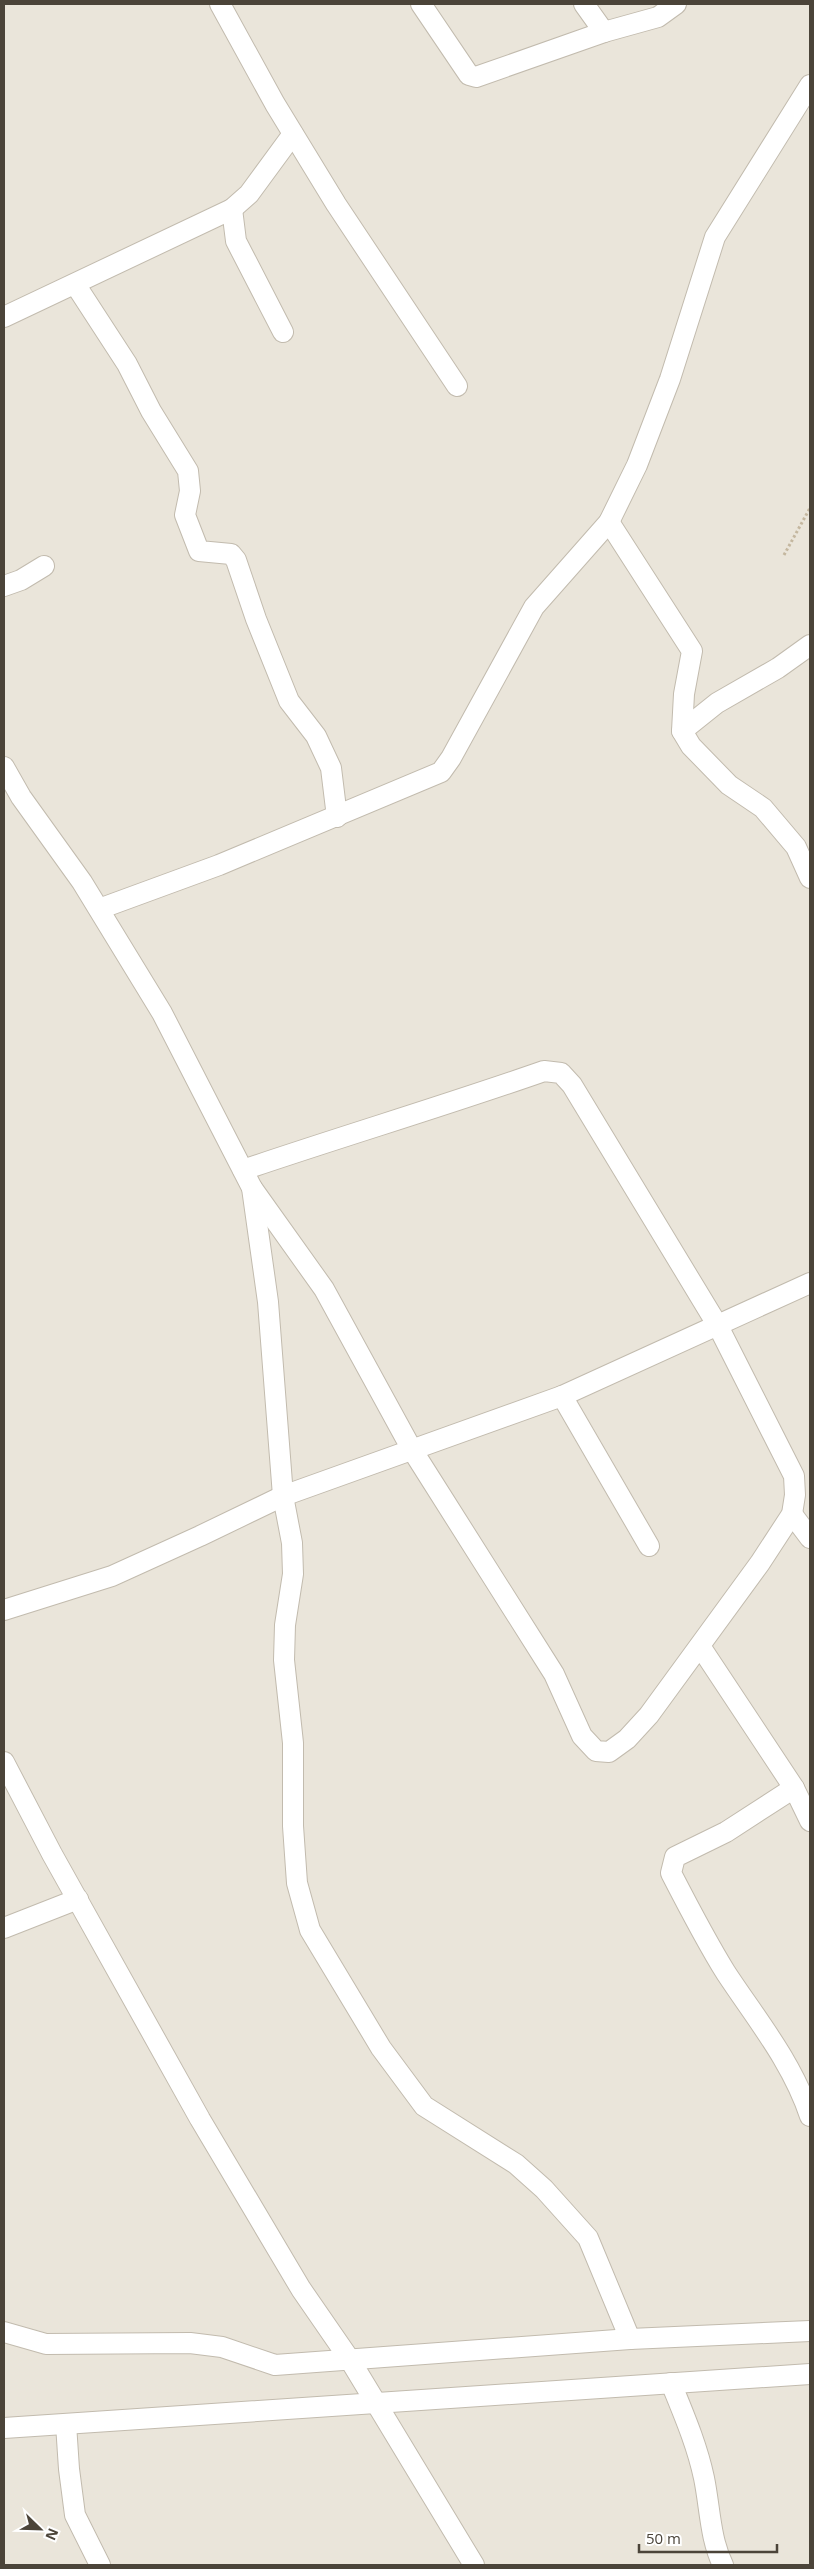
<svg xmlns="http://www.w3.org/2000/svg" width="814" height="2569" viewBox="0 0 814 2569" font-family="'Open Sans',sans-serif">
	<rect width="100%" height="100%" fill="#f6f3ec"/>
	<rect fill="#eae5da" x="4" y="4" width="806" height="2561"/>
	<g fill="none" stroke-linecap="round" stroke-linejoin="round">
		<defs>
			<g id="street">
				<path d="M220,4L275,104L336,204L457,386"/>
				<path d="M421,4L469,75L476,77L604,32L584,4"/>
				<path d="M604,32L658,17L676,4"/>
				<path d="M232,209L236,241L283,332"/>
				<path d="M75,284L127,364L151,411L188,471L190,491L185,515L199,551L231,554L236,560L256,619L289,701L316,736L331,768L337,817"/>
				<path d="M4,317L232,209L249,194L293,134"/>
				<path d="M609,522L692,651L684,694L682,731L691,746L729,785L763,808L796,847L810,878"/>
				<path d="M4,586L21,580L44,566"/>
				<path d="M682,731L717,703L778,668L810,645"/>
				<path d="M4,767L21,797L82,882L162,1013L252,1188L268,1302L283,1496L292,1543L293,1574L285,1625L284,1660L293,1743V1826L297,1883L310,1930L381,2048L424,2106L516,2164L544,2189L588,2238L630,2339"/>
				<path d="M99,909L219,865L441,772L451,758L534,607L609,522L637,465L670,379L715,237L810,85"/>
				<path d="M243,1170C343,1136 444,1106 544,1071L561,1073L572,1085L718,1326L794,1476L795,1495L792,1514L760,1563L649,1715L627,1739L609,1752L596,1751L582,1736L554,1674L411,1448L324,1289L252,1188"/>
				<path d="M562,1396L649,1546"/>
				<path d="M792,1514L810,1538"/>
				<path d="M4,1610L112,1576L200,1536L283,1496L562,1396L810,1283"/>
				<path d="M700,1646L794,1788L810,1821"/>
				<path d="M4,1762L52,1854L200,2119L301,2289L350,2360L474,2565"/>
				<path d="M794,1788L726,1832L675,1857L671,1873C688,1906 706,1941 726,1973C757,2020 792,2062 810,2116"/>
				<path d="M4,1928L78,1899"/>
				<path d="M4,2332L46,2344L190,2343L222,2347L275,2365L630,2339L810,2331"/>
				<path d="M671,2383C684,2415 697,2445 704,2478C710,2507 710,2539 723,2565"/>
				<path d="M66,2424L69,2469L75,2515L100,2565"/>
				<path d="M4,2428L810,2374"/>
			</g>
		</defs>
		<use href="#street" stroke="#c2bbae" stroke-width="22"/>
		<path stroke="#c4b79f" stroke-width="3" stroke-dasharray="2.5 2.5" stroke-linecap="butt" d="M784,555L810,508"/>
		<use href="#street" stroke="#fff" stroke-width="20"/>
	</g>
	<rect width="814" height="2569" fill="none" stroke="#4b4439" stroke-width="10"/>
	<g transform="translate(40 2529) rotate(113)" stroke="#ffffff" stroke-width="4" paint-order="stroke">
	<path d="M0-4L9 19L0 12L-9 19Z" fill="#4b4439"/>
	<text y="-8" font-size="14" font-weight="bold" text-anchor="middle" fill="#4b4439">N</text>
	</g>
	<path d="M639 2544v8h138v-8" fill="none" stroke="#4b4439" stroke-width="2.5"/>
	<text x="646" y="2544" font-size="15" fill="#4b4439" stroke="#ffffff" stroke-width="4" paint-order="stroke">50 m</text>
</svg>
